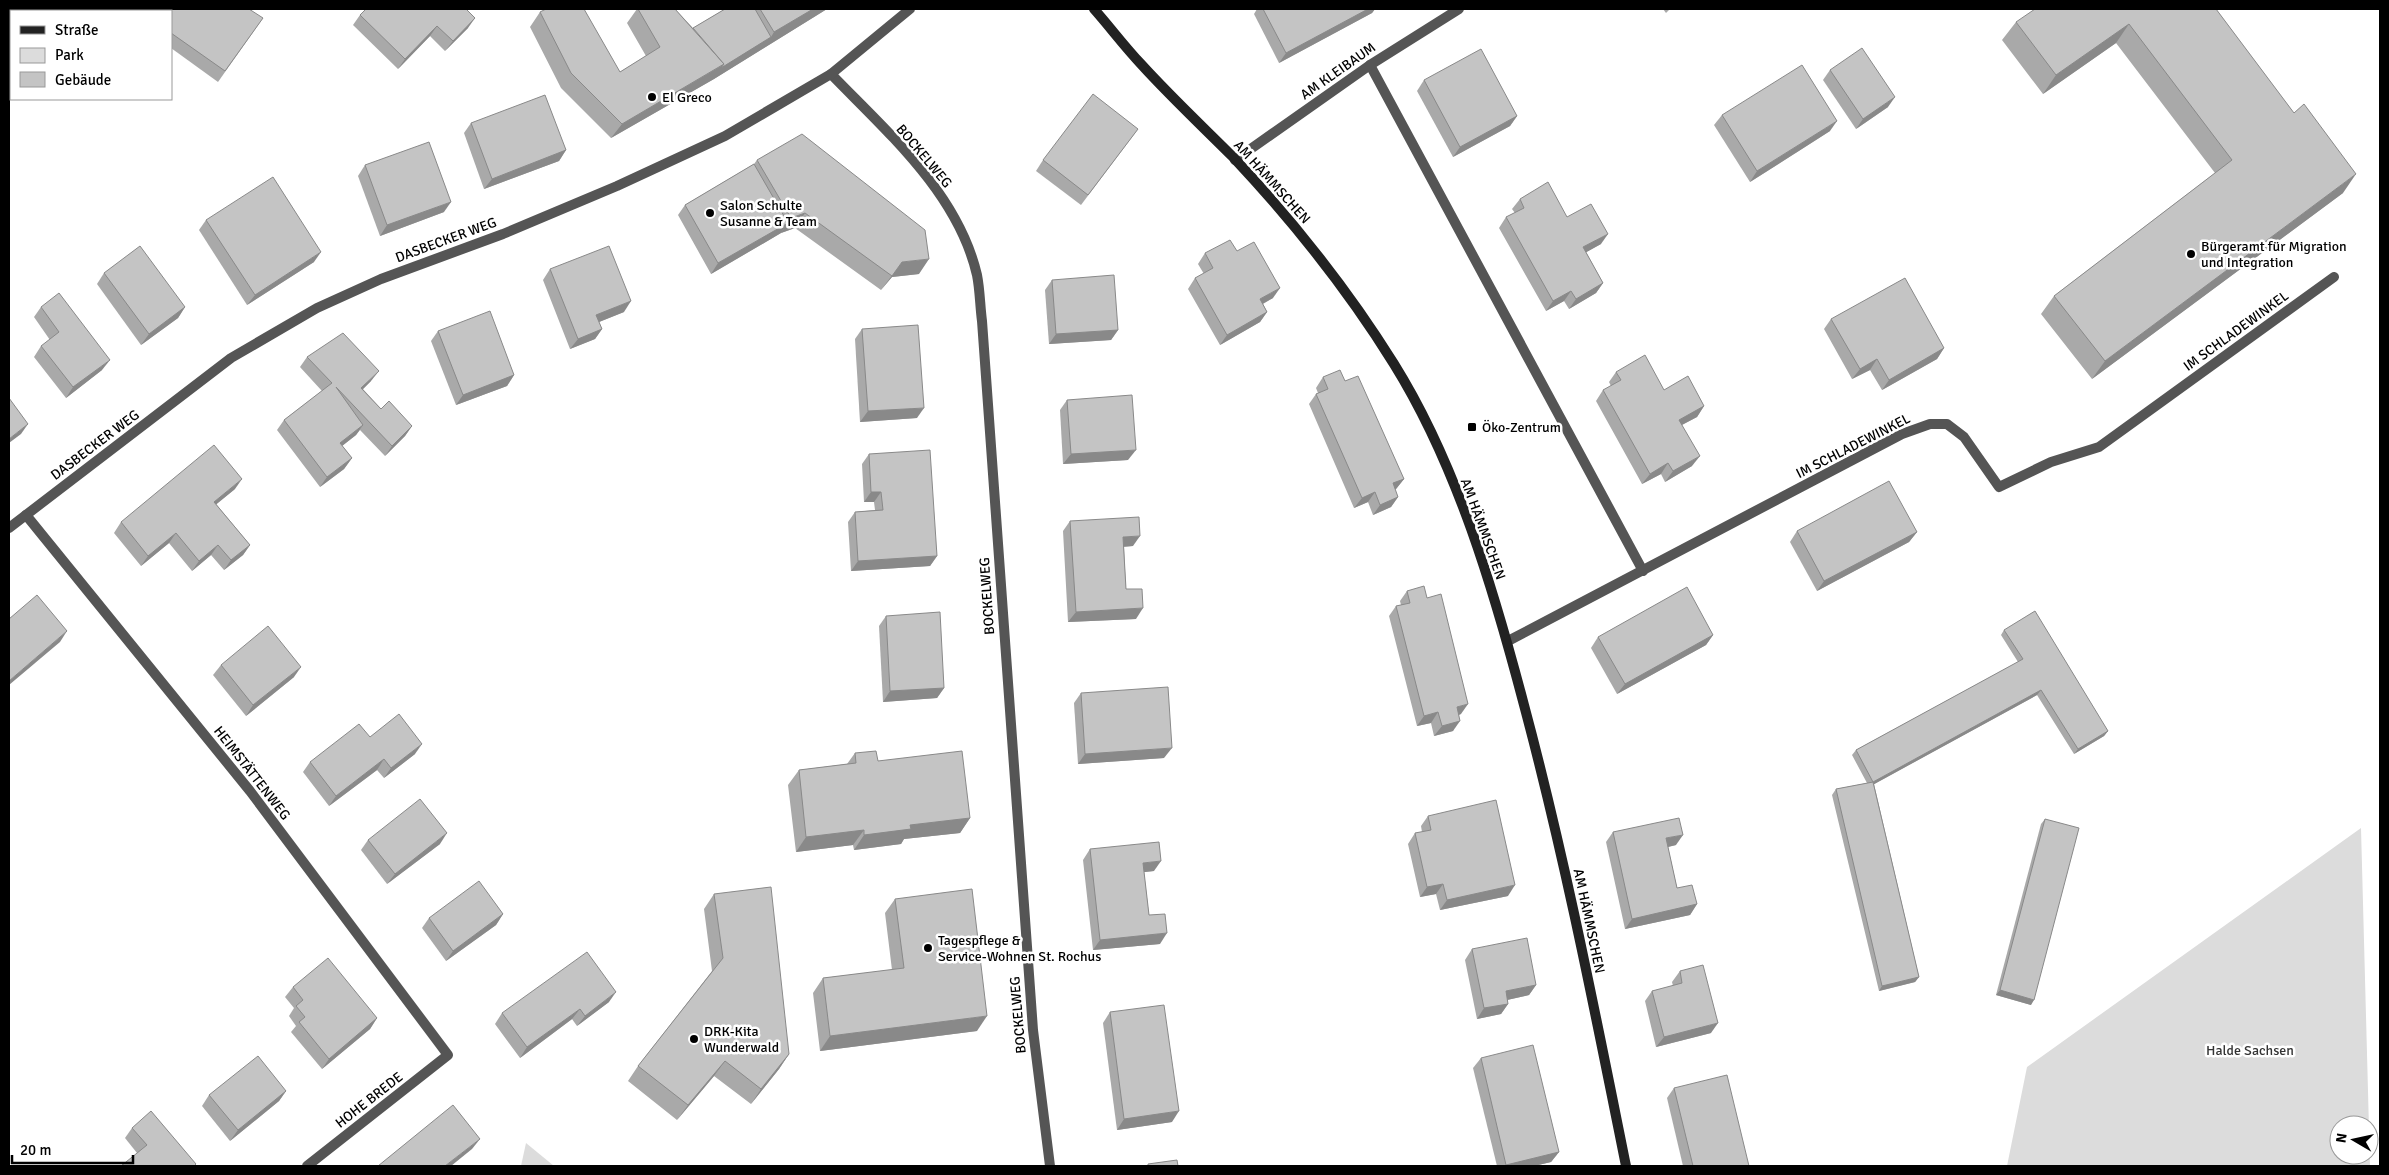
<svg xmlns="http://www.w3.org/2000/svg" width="2389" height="1175" viewBox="0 0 2389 1175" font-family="Signika,sans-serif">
	<rect width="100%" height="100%" fill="#fff"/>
	<g fill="#dcdcdc" fill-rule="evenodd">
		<path d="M2361,828L2370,1166H2007L2027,1067ZM2339,1125H2369V1155H2339Z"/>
		<path d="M526,1143L554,1166H521Z"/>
	</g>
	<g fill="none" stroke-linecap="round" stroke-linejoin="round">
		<g stroke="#555" stroke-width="10">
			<path d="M1370,65L1643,571"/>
			<path d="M831,74C887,132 958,193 977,275C980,290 980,306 982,321L1033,1030L1050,1166"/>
			<path d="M1235,160L1370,65L1459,9"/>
			<path d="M26,515L250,791L448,1055L307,1166"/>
			<path d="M9,528L231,358L317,308L381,279L503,234L617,186L725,136L831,74L910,9"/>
			<path d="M1508,641L1902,434L1930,424H1947L1964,437L1999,487L2051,462L2099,447L2334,277"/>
		</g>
		<path stroke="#222" stroke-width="10" d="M1094,9C1110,27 1124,46 1141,64C1170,96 1202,126 1233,157C1292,220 1348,290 1394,364C1457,465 1494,591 1524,705C1565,858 1595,1012 1626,1166"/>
	</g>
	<g fill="#a9a9a9">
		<path d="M9,9L11,11V50L9,48Z"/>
		<path d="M107,9H128L126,11H106Z"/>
		<path d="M637,9H675L693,28L725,9H827L714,79L611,138L561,88L530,27L540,12L620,72L646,56L627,23Z"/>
		<path d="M1257,9H1375L1372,13L1279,63L1254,14Z"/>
		<path d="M1663,9H1670L1666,13Z"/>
		<path d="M2216,9L2343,193L2092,379L2041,314L2054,296L2215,173L2116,43L2043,94L2002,40L2016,22Z"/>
		<path d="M171,11L263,18L218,82L171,48Z"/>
		<path d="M360,15L468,28L445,51L430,36L398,69L353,25Z"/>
		<path d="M1830,70L1888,107L1856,129L1823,80Z"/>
		<path d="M1424,80L1517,116L1510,126L1453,157L1417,91Z"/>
		<path d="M1722,115L1830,131L1750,182L1714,125Z"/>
		<path d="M471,123L566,150L559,161L484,189L464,133Z"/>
		<path d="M1138,129L1081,205L1036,171L1043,160Z"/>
		<path d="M757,160L919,274L892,277L881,290L795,228L781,233L711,274L678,215L685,205L754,164Z"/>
		<path d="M365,165L444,212L380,236L358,176Z"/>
		<path d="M1520,199L1567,217L1601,244L1586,252L1603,283L1596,293L1569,309L1564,301L1546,311L1499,228L1506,217L1515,213L1512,209Z"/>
		<path d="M206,220L314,262L247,305L199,230Z"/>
		<path d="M1237,251L1273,298L1263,304L1267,312L1260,322L1220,345L1188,289L1195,278L1204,274L1198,264L1205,253Z"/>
		<path d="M550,269L624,312L599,322L602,329L595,339L570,349L543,280Z"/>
		<path d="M104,273L185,307L178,318L141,345L97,284Z"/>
		<path d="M1052,280L1118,330L1111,340L1049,344L1045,290Z"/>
		<path d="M41,307L102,370L66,398L34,357L41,346L50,340L34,317Z"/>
		<path d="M1831,319L1944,348L1937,359L1882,390L1870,370L1852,379L1824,329Z"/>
		<path d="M862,329L917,418L860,422L855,339Z"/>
		<path d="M438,331L514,375L507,386L456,405L431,341Z"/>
		<path d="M307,357L371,381L363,389L381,409L412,426L405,436L385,456L360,430L356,435L342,446L352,458L344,469L320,487L277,430L284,420L322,391L300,367Z"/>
		<path d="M1616,372L1664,390L1704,406L1697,417L1682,425L1692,466L1665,482L1661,474L1642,484L1596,401L1603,390L1611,386L1609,382Z"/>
		<path d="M1323,377L1345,381L1404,479L1396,489L1395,490L1398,497L1391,507L1373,515L1368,502L1354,508L1309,404L1316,394L1318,393L1316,388Z"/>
		<path d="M1067,400L1128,460L1063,464L1060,410Z"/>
		<path d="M869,454L937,556L930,566L851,571L848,522L855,512L875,510L874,502H864L862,464Z"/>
		<path d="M235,489L216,504L250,545L243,555L224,570L211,555L192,571L169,543L141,566L114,533L121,522Z"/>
		<path d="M1070,521L1133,546L1124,547L1126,589L1136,619L1068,622L1063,531Z"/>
		<path d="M1797,531L1917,532L1909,542L1817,591L1790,542Z"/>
		<path d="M1407,591L1427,598L1461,714L1459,715L1453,731L1434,736L1431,723L1417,726L1389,616L1396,606L1401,605L1400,601Z"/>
		<path d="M886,616L944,688L937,698L883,702L879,626Z"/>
		<path d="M2004,630L2108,731L2104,736L2074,754L2037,695L1874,784L1919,977L1915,982L1879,991L1832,795L1836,789L1867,783L1852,755L1856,750L2018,662L2001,635Z"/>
		<path d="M1713,635L1706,645L1617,694L1591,648L1598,637Z"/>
		<path d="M221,665L294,677L246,716L213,675Z"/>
		<path d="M1081,693L1164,758L1078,764L1074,703Z"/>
		<path d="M370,737L415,754L384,778L377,770L329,806L303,772L310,762Z"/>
		<path d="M855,753L878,761L970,818L960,833L904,839L901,844L854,850L853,845L796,852L788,785L799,770L847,764Z"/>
		<path d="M1428,816L1508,896L1440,910L1436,894L1420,897L1408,844L1415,833L1422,832L1421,826Z"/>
		<path d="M2045,819L2031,1005L1996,995L2041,824Z"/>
		<path d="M1613,832L1676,845L1668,847L1677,888L1697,904L1690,915L1625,929L1606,842Z"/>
		<path d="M368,840L440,844L387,884L361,850Z"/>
		<path d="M1090,849L1154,871L1144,872L1149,915L1160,944L1093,950L1083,860Z"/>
		<path d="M714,894L789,1054L779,1069L751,1104L714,1076L677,1120L628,1081L638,1066L712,971L704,909Z"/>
		<path d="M895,899L977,1031L820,1051L813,993L823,978L892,970L885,913Z"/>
		<path d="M503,914L496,925L446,961L422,928L429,918Z"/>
		<path d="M1472,949L1536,985L1529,995L1507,1000L1508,1004L1501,1014L1477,1019L1465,960Z"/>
		<path d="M1680,971L1711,1033L1656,1047L1645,1001L1652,991L1673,986L1672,982Z"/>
		<path d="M293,987L377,1018L370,1029L322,1069L291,1032L296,1026L289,1016L294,1008L285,997Z"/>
		<path d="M609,1002L577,1026L572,1019L520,1058L495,1024L502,1013Z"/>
		<path d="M1110,1012L1172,1122L1117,1130L1103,1023Z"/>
		<path d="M1481,1058L1559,1152L1551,1162L1534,1166H1497L1473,1068Z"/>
		<path d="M1674,1088L1749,1166H1683L1667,1098Z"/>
		<path d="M286,1091L279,1101L230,1141L202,1106L209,1095Z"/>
		<path d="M132,1128L196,1164L137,1153L125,1138Z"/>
	</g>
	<g fill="#898989">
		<path d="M813,9H827L714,79L611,138L622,124L771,37L774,32Z"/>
		<path d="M1368,9H1375L1372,13L1279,63L1286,53Z"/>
		<path d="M475,18L468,28L445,51L453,41Z"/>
		<path d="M2129,24L2116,43L2043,94L2056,75Z"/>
		<path d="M437,26L430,36L398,69L405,59Z"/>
		<path d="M1895,97L1888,107L1856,129L1863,119Z"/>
		<path d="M1517,116L1510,126L1453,157L1460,147Z"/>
		<path d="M1837,121L1830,131L1750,182L1757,171Z"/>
		<path d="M566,150L559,161L484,189L492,179Z"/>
		<path d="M2356,174L2343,193L2092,379L2105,361Z"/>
		<path d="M451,202L444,212L380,236L387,225Z"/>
		<path d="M805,213L795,228L781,233L791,218Z"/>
		<path d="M788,223L781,233L711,274L718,263Z"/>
		<path d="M1608,234L1601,244L1576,258L1583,247Z"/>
		<path d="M321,252L314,262L247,305L255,295Z"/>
		<path d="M929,259L919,274L892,277L881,290L902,262Z"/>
		<path d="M1603,283L1596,293L1569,309L1576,299Z"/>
		<path d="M1280,288L1273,298L1253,309L1260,299Z"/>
		<path d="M1571,291L1564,301L1546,311L1553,301Z"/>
		<path d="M631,301L624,312L589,326L596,315Z"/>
		<path d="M185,307L178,318L141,345L149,334Z"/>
		<path d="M1267,312L1260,322L1220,345L1227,335Z"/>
		<path d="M602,329L595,339L570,349L578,339Z"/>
		<path d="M1118,330L1111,340L1049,344L1056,334Z"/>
		<path d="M1944,348L1937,359L1882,390L1889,380Z"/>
		<path d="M1877,359L1870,370L1852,379L1860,369Z"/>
		<path d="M110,360L102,370L66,398L73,387Z"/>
		<path d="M379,371L371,381L354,398L361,388Z"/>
		<path d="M514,375L507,386L456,405L463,395Z"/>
		<path d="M1704,406L1697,417L1672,430L1679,420Z"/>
		<path d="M924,408L917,418L860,422L868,411Z"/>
		<path d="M28,424L21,434L9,443V439Z"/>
		<path d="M363,425L356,435L333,453L340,443Z"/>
		<path d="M412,426L405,436L385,456L392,446Z"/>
		<path d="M1136,450L1128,460L1063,464L1071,454Z"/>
		<path d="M1700,456L1692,466L1665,482L1673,471Z"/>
		<path d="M352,458L344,469L320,487L327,477Z"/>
		<path d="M1668,463L1661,474L1642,484L1650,474Z"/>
		<path d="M242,479L235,489L207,512L214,502Z"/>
		<path d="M1404,479L1396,489L1385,494L1393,483Z"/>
		<path d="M871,492H881L874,502H864Z"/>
		<path d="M1375,492L1368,502L1354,508L1362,498Z"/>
		<path d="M1398,497L1391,507L1373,515L1380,505Z"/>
		<path d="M1917,532L1909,542L1817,591L1824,581Z"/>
		<path d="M176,533L169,543L141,566L148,556Z"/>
		<path d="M1140,536L1133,546L1116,547L1123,537Z"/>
		<path d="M218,545L211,555L192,571L199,561Z"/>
		<path d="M250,545L243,555L224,570L231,560Z"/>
		<path d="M937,556L930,566L851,571L858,561Z"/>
		<path d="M1143,608L1136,619L1068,622L1076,612Z"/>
		<path d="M67,631L60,642L9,685V681Z"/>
		<path d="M1713,635L1706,645L1617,694L1625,684Z"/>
		<path d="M301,667L294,677L246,716L253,705Z"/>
		<path d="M944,688L937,698L883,702L890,691Z"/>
		<path d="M2041,690L2037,695L1869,787L1873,782Z"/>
		<path d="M1468,704L1461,714L1450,717L1457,707Z"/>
		<path d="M1438,712L1431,723L1417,726L1424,716Z"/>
		<path d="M1460,721L1453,731L1434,736L1442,726Z"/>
		<path d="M2108,731L2104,736L2074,754L2078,749Z"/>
		<path d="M422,744L415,754L384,778L391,768Z"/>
		<path d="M1172,748L1164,758L1078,764L1085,754Z"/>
		<path d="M384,759L377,770L329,806L336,796Z"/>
		<path d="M970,818L960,833L904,839L901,844L854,850L864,835L910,825Z"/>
		<path d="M864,830L853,845L796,852L806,837Z"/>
		<path d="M447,833L440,844L387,884L395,874Z"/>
		<path d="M1683,835L1676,845L1659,849L1666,838Z"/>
		<path d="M1161,861L1154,871L1136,873L1143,863Z"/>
		<path d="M1443,884L1436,894L1420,897L1427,887Z"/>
		<path d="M1515,885L1508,896L1440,910L1447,900Z"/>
		<path d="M1697,904L1690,915L1625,929L1632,919Z"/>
		<path d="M503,914L496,925L446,961L453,951Z"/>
		<path d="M1167,933L1160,944L1093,950L1100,940Z"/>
		<path d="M1919,977L1915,982L1879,991L1882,986Z"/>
		<path d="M1536,985L1529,995L1498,1002L1506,991Z"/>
		<path d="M2000,990L2034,1000L2031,1005L1996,995Z"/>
		<path d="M616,992L609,1002L577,1026L585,1016Z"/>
		<path d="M1508,1004L1501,1014L1477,1019L1484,1008Z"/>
		<path d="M580,1009L572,1019L520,1058L527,1047Z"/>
		<path d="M987,1016L977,1031L820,1051L830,1036Z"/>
		<path d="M377,1018L370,1029L322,1069L329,1059Z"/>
		<path d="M1718,1023L1711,1033L1656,1047L1664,1037Z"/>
		<path d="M789,1054L779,1069L751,1104L761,1089Z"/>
		<path d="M725,1061L714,1076L677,1120L688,1105Z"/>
		<path d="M286,1091L279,1101L230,1141L238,1130Z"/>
		<path d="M1179,1111L1172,1122L1117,1130L1124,1119Z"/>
		<path d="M480,1139L472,1149L451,1166H445Z"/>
		<path d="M1559,1152L1551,1162L1534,1166H1505L1506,1165Z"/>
	</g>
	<g fill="#c4c4c4" stroke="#898989">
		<path d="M9,9H51L49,11H11V33L9,31Z"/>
		<path d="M112,9H128L126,11H115Z"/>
		<path d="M160,9H249L263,18L225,71L171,33V11H159Z"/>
		<path d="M366,9H466L475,18L453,41L437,26L405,59L360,15Z"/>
		<path d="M546,9H584L620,72L660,47L638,9H675L724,64L622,124L571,73L540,12Z"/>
		<path d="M725,9H755L771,37L721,68L724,64L693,28Z"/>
		<path d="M760,9H813L774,32Z"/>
		<path d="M1263,9H1368L1286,53Z"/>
		<path d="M2035,9H2216L2294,113L2304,104L2356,174L2105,361L2054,296L2232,160L2129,24L2056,75L2016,22Z"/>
		<path d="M1862,48L1895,97L1863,119L1830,70Z"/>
		<path d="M1481,49L1517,116L1460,147L1424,80Z"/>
		<path d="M1802,65L1837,121L1757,171L1722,115Z"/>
		<path d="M1093,94L1138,129L1088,195L1043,160Z"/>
		<path d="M545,95L566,150L492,179L471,123Z"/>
		<path d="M802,134L925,230L929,259L902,262L892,276L805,213L791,218L757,160Z"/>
		<path d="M429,142L451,202L387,225L365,165Z"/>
		<path d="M754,164L788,223L718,263L685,205Z"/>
		<path d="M273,177L321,252L255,295L206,220Z"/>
		<path d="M1548,182L1567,217L1591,204L1608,234L1583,247L1603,283L1576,299L1571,291L1553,301L1506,217L1524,208L1520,199Z"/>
		<path d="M1230,240L1237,251L1254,242L1280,288L1260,299L1267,312L1227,335L1195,278L1213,268L1205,253Z"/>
		<path d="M140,246L185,307L149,334L104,273Z"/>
		<path d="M609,246L631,301L596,315L602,329L578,339L550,269Z"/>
		<path d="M1114,275L1118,330L1056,334L1052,280Z"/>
		<path d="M1905,278L1944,348L1889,380L1877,359L1860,369L1831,319Z"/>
		<path d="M59,293L110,360L73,387L41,346L59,332L41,307Z"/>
		<path d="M490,311L514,375L463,395L438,331Z"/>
		<path d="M918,325L924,408L868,411L862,329Z"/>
		<path d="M343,333L379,371L361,388L381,409L389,401L412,426L392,446L336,387L363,425L340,443L352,458L327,477L284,420L332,383L307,357Z"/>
		<path d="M1645,355L1664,390L1688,376L1704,406L1679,420L1700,456L1673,471L1668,463L1650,474L1603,390L1621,380L1616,372Z"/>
		<path d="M1340,370L1345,381L1358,376L1404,479L1393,483L1398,497L1380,505L1375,492L1362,498L1316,394L1328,389L1323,377Z"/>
		<path d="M1132,395L1136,450L1071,454L1067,400Z"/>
		<path d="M9,398L28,424L9,439Z"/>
		<path d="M214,445L242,479L214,502L250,545L231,560L218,545L199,561L176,533L148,556L121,522Z"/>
		<path d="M930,450L937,556L858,561L855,512L883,510L881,492H871L869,454Z"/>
		<path d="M1889,481L1917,532L1824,581L1797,531Z"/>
		<path d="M1139,517L1140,536L1123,537L1126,589H1142L1143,608L1076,612L1070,521Z"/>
		<path d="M1424,586L1427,598L1441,594L1468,704L1457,707L1460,721L1442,726L1438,712L1424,716L1396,606L1410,603L1407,591Z"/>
		<path d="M1687,587L1713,635L1625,684L1598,637Z"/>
		<path d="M37,595L67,631L9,681V619Z"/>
		<path d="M2035,611L2108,731L2078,749L2041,690L1873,782L1856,750L2023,659L2004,630Z"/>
		<path d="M940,612L944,688L890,691L886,616Z"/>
		<path d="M268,626L301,667L253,705L221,665Z"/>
		<path d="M1168,687L1172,748L1085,754L1081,693Z"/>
		<path d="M399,714L422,744L391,768L384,759L336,796L310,762L359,724L370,737Z"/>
		<path d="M876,751L878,761L962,751L970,818L910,825L911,829L864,835V830L806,837L799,770L856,763L855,753Z"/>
		<path d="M1873,782L1919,977L1882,986L1836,789Z"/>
		<path d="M420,799L447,833L395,874L368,840Z"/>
		<path d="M1496,800L1515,885L1447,900L1443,884L1427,887L1415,833L1431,830L1428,816Z"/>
		<path d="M1679,818L1683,835L1666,838L1677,888L1692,885L1697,904L1632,919L1613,832Z"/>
		<path d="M2045,819L2079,828L2034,1000L2000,990Z"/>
		<path d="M1159,842L1161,861L1143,863L1149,915L1165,914L1167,933L1100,940L1090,849Z"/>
		<path d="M479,881L503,914L453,951L429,918Z"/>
		<path d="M771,887L789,1054L761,1089L725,1061L688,1105L638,1066L723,958L714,894Z"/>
		<path d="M972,889L987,1016L830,1036L823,978L904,968L895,899Z"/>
		<path d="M1527,938L1536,985L1506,991L1508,1004L1484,1008L1472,949Z"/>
		<path d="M587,952L616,992L585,1016L580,1009L527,1047L502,1013Z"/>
		<path d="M328,958L377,1018L329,1059L299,1022L305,1017L296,1006L303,1000L293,987Z"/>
		<path d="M1703,965L1718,1023L1664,1037L1652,991L1682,983L1680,971Z"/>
		<path d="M1164,1005L1179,1111L1124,1119L1110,1012Z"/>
		<path d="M1533,1045L1559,1152L1506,1165L1481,1058Z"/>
		<path d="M258,1056L286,1091L238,1130L209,1095Z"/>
		<path d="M1727,1075L1749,1166H1693L1674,1088Z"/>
		<path d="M453,1105L480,1139L445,1166H378Z"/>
		<path d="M151,1111L196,1164L194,1166H121L147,1145L132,1128Z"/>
		<path d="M1177,1160L1178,1166H1148V1164Z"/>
	</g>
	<g fill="#000" stroke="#fff" stroke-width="2">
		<circle cx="652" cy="97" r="5"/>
		<circle cx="710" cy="213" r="5"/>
		<circle cx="2191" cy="254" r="5"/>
		<rect x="1467" y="422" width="10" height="10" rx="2.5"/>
		<circle cx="928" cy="948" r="5"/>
		<circle cx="694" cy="1039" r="5"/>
	</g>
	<g text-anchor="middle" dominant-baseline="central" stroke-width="5" stroke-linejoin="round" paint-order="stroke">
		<g font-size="14" fill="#000" stroke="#fff">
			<text transform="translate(1338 71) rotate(-35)">AM KLEIBAUM</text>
			<text transform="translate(924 156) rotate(50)">BOCKELWEG</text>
			<text transform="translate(1272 182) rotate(48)">AM HÄMMSCHEN</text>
			<text transform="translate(446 240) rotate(-20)">DASBECKER WEG</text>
			<text transform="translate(2236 331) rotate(-36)">IM SCHLADEWINKEL</text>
			<text transform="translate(95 445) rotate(-37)">DASBECKER WEG</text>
			<text transform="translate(1853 446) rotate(-27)">IM SCHLADEWINKEL</text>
			<text transform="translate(1483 529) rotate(70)">AM HÄMMSCHEN</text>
			<text transform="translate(987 596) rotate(-94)">BOCKELWEG</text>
			<text transform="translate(252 773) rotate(52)">HEIMSTÄTTENWEG</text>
			<text transform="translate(1589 921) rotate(78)">AM HÄMMSCHEN</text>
			<text transform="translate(1018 1015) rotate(-95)">BOCKELWEG</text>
			<text transform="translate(369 1100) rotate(-38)">HOHE BREDE</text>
		</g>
		<g font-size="14" fill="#000" stroke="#fff" text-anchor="start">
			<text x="662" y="97">El Greco</text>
			<text x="720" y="205">Salon Schulte<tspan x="720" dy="16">Susanne &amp; Team</tspan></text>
			<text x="2201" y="246">Bürgeramt für Migration<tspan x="2201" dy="16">und Integration</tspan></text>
			<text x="1482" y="427">Öko-Zentrum</text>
			<text x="938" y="940">Tagespflege &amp;<tspan x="938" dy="16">Service-Wohnen St. Rochus</tspan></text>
			<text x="704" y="1031">DRK-Kita<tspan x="704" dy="16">Wunderwald</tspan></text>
		</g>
		<g font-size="14" fill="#333" stroke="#fff">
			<text x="2250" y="1050">Halde Sachsen</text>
		</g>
	</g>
	<rect width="2389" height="1175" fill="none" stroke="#000000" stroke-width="20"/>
	<rect x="10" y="10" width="162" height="90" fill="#ffffff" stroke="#999999"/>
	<rect x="20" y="26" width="25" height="8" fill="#222222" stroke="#999999"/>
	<text x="55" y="35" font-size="15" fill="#000000">Straße</text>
	<rect x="20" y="48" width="25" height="15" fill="#dcdcdc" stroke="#999999"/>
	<text x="55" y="60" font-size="15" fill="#000000">Park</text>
	<rect x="20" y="72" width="25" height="15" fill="#c4c4c4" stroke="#999999"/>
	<text x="55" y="85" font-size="15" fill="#000000">Gebäude</text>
	<g transform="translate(2354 1140) rotate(279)"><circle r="24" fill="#ffffff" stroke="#999999"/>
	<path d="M0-4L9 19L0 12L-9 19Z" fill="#000000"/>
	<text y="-8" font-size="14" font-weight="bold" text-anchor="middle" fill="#000000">N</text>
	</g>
	<path d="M12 1155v8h121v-8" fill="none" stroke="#000000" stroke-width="2.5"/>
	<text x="20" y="1155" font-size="15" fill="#000000" stroke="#ffffff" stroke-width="4" paint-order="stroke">20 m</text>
</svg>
